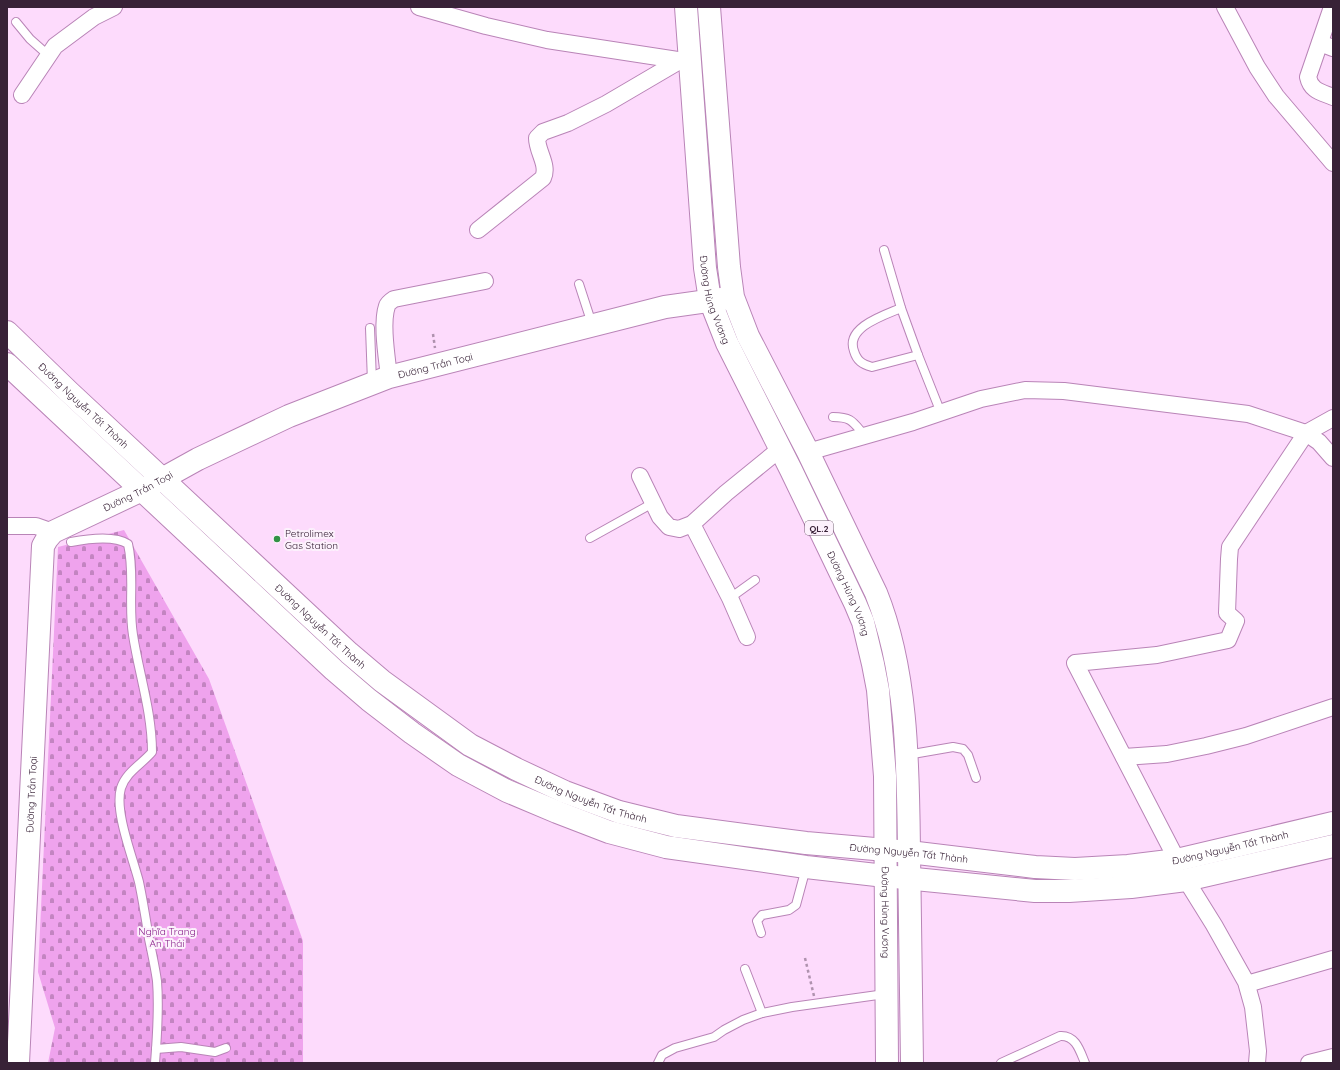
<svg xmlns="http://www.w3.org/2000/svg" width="1340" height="1070" viewBox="0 0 1340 1070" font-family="Quicksand,sans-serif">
	<defs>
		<pattern id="cemetery-stones" width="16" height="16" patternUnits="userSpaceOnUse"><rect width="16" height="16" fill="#efa3ed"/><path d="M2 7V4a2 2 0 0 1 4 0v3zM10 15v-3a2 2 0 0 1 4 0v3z" fill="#c384c1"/></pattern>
	</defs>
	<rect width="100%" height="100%" fill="#fddbfc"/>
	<path fill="url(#cemetery-stones)" d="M124,530L209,679L303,941V1063H48L55,1028L38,972L58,547Z"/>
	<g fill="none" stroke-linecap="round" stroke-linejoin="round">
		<defs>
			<g id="lane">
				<path d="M16,22L30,39L48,55"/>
				<path d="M884,250L901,308L918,355L941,413"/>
				<path d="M579,284L592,324"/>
				<path d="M901,308C885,315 845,327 854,351C857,361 862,364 872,367L918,355"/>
				<path d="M370,328L372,382"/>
				<path d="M833,417C852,417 853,422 864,435"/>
				<path d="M590,538L653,503"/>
				<path d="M71,542C87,539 114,535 128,544C135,574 128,605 133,635C139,674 152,712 152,752C142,764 126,772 121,788C114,811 133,858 139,882C143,901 146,920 149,939C152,953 155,967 157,981C159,1006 157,1038 155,1063"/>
				<path d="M730,598L755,580"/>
				<path d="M907,755L953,747L963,749L968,755L976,778"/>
				<path d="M761,933L757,921L762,915L789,910L796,905L806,868"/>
				<path d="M745,969L762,1013"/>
				<path d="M156,1049L181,1047L215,1052L226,1048"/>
				<path d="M658,1063L662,1055L675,1048L714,1037L724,1030L743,1020L762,1013L792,1007L885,994"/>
				<path d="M1001,1063L1060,1036C1076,1035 1080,1051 1085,1063"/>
			</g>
			<g id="street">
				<path d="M419,7L486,26L547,40L684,61"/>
				<path d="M1225,7L1257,67L1276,96L1333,163"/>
				<path d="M1332,7L1308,77C1311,91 1321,92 1333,97"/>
				<path d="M1320,43L1333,48"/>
				<path d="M22,95L55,46L94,17L114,7"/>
				<path d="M478,230L543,178C549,165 537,152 537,138L543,132L568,123L606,104L681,60"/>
				<path d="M389,377C387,358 381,323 387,306C388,303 391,301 394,299L485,281"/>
				<path d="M808,452L913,422L981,399L1025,390L1064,391L1248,414L1306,433L1319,442L1333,458"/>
				<path d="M640,476L660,517L669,527L679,529L692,524L726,493L780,449"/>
				<path d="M692,524L730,598L747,637"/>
				<path d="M7,526H36L53,532"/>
				<path d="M1124,757L1167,754L1206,746L1246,736L1333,707"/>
				<path d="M1177,860L1075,663L1157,655L1228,640L1236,621L1227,613L1229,559L1230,547L1306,433L1333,418"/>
				<path d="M1186,880L1214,925L1246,982L1253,1007L1258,1051L1257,1063"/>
				<path d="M1247,984L1333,959"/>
				<path d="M1309,1063L1333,1057"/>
			</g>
			<g id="secondary">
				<path id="s1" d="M18,1063L43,546L47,539L53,532L142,490L198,459L289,416L389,377L665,307L729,298"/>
			</g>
			<g id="primary">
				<path id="s2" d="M7,332L69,392L349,653L382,681L470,745L516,769L565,792L619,812L676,826L806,843L909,852L1035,867L1075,869L1128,866L1177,860L1333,823"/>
				<path d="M7,364L334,670L369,700L412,733L458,765L507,791L557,812L609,832L666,847L806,867L885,876L1035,891H1069L1131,887L1186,880L1333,846"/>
			</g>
			<g id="highway">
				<path id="s3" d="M686,7L705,268L710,300L727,343L791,470L855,603L863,622L873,664L878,690L885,776L887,1063"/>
				<path d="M709,7L729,267L733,297L748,336L808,452L876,593C908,672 908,767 909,852C910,922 911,993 912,1063"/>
			</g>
		</defs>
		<use href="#lane" stroke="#b984b7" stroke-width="10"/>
		<use href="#street" stroke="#b984b7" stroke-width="18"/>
		<use href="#secondary" stroke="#b984b7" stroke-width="24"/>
		<use href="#primary" stroke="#b984b7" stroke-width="24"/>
		<use href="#highway" stroke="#b984b7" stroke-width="24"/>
		<g stroke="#af92ae" stroke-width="2.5" stroke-dasharray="3 3" stroke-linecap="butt">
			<path d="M433,334L435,348"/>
			<path d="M805,958L814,996"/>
		</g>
		<use href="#lane" stroke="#fff" stroke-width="8"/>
		<use href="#street" stroke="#fff" stroke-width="16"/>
		<use href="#secondary" stroke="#fff" stroke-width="22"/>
		<use href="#primary" stroke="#fff" stroke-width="22"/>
		<use href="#highway" stroke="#fff" stroke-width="22"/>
	</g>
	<circle fill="#329245" stroke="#fcf1fc" stroke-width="1.5" cx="277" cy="539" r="4"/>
	<g text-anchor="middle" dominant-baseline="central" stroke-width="4" stroke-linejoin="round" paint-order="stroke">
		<rect fill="#fcf1fc" stroke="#736072" stroke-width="1" x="805" y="521" width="28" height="14" rx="3"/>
		<g font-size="9" font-weight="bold" fill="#382237">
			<text x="819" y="528">QL.2</text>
		</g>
		<g font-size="10" fill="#382237" stroke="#fcf1fc">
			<text stroke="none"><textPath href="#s3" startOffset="295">Đường Hùng Vương</textPath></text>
			<text stroke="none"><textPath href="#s1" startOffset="953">Đường Trần Toại</textPath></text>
			<text stroke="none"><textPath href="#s2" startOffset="106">Đường Nguyễn Tất Thành</textPath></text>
			<text stroke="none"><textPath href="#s1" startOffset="629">Đường Trần Toại</textPath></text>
			<text stroke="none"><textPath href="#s3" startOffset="619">Đường Hùng Vương</textPath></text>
			<text stroke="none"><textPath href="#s2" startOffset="430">Đường Nguyễn Tất Thành</textPath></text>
			<text stroke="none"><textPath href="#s1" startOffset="269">Đường Trần Toại</textPath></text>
			<text stroke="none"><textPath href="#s2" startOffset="754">Đường Nguyễn Tất Thành</textPath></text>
			<text stroke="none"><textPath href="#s2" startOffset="1402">Đường Nguyễn Tất Thành</textPath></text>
			<text stroke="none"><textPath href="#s2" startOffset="1078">Đường Nguyễn Tất Thành</textPath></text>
			<text stroke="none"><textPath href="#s3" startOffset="943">Đường Hùng Vương</textPath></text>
		</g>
		<g font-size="10" fill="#382237" stroke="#fcf1fc" text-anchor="start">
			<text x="285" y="533">Petrolimex<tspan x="285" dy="12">Gas Station</tspan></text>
		</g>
		<g font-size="10" fill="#871e89" stroke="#fcf1fc">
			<text x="167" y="931">Nghĩa Trang<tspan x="167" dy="12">An Thái</tspan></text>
		</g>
	</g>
	<rect width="1340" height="1070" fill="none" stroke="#382237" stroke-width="16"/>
</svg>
